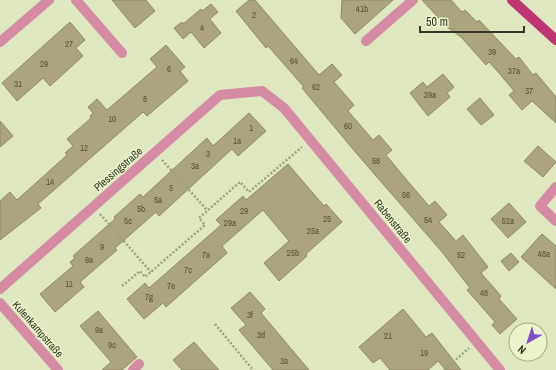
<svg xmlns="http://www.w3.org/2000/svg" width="556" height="370" viewBox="0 0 556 370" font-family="'Archivo Narrow',sans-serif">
	<rect width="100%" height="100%" fill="#dee7c0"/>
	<g fill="#aca47e" stroke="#908964">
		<path d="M112,0H146L155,11L135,28Z"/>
		<path d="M249,0H255L319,75L332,64L342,75L334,82L354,105L348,111L373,140L379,135L392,150L386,155L405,178L429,206L435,201L447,215L439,222L456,241L463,235L488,267L481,273L501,296L499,299L517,319L500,334L492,325L495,322L467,290L470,288L442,252L357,154L302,88L304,87L268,46L266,48L236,11Z"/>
		<path d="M342,0H393L355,34L341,18Z"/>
		<path d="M422,0H451L462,12L465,10L477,22L479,20L516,59L519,57L533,75L536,73L556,97V123L532,101L522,110L509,95L514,91L499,73L489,62L486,65L461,37L447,27Z"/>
		<path d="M211,4L218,12L210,19L221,33L204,48L191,32L183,39L174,28L182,22L183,24L201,9L202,11Z"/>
		<path d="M70,22L85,40L76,48L83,56L50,86L43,78L17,101L2,83Z"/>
		<path d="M166,45L185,67L180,71L188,81L147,116L143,112L38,204L41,208L0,240V201L10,192L17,200L67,155L65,153L73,146L67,139L91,118L90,116L93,113L88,107L97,99L107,110L157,67L150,59Z"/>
		<path d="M443,74L454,87L447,93L450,97L428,116L410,93L423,82L427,87Z"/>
		<path d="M480,98L494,115L481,125L467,109Z"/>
		<path d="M249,113L266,131L238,156L232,149L159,216L156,212L115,248L117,250L80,282L84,287L55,312L40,294L73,266L70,262L75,258L73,256L115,219L114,217L140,194L143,197L207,138L213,146Z"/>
		<path d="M0,121L13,136L0,147Z"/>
		<path d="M538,146L556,162L543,177L524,161Z"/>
		<path d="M288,164L324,206L326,204L342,222L306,254L307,256L279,281L264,263L289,241L263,210L222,246L227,253L166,307L163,303L144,319L127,299L145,283L149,288L221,225L216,220L243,196L246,200Z"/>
		<path d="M509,203L526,222L508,238L491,219Z"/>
		<path d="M542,234L556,246V289L521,257Z"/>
		<path d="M511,253L519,262L509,271L501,261Z"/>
		<path d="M250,292L265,309L261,313L309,370H273L239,330L246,325L231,308Z"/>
		<path d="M403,309L426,337L432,333L461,370H446L438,361L428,370H390L380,358L373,363L359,347Z"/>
		<path d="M98,311L137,357L122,370H102L111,362L80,326Z"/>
		<path d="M194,342L209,359L219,370H182L173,360Z"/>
	</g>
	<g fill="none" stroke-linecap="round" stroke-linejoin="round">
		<g stroke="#99a083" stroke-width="2.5" stroke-dasharray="2 2" stroke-linecap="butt">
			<path d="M162,160L207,210"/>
			<path d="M100,214L151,272"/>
			<path d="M122,286L140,271L145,277L205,225L199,218L240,182L249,192L302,147"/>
			<path d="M215,324L253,370"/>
			<path d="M444,370L469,348"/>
		</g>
		<g stroke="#d68ba4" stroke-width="10">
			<path d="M76,0L122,53"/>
			<path d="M366,41L413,0"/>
			<path d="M0,42L49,0"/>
			<path d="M556,187L540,206L556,221"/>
			<path d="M0,289L220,95L262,91L284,108L500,370"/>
			<path d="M0,303L58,370"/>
			<path d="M133,370L139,364"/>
		</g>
		<path stroke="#bf3571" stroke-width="10" d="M512,0L556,40"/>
	</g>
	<g text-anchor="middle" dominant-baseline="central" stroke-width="3" stroke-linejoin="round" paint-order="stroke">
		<g font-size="9" fill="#51523d">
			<text x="362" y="9">41b</text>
			<text x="254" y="15">2</text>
			<text x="202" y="28">4</text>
			<text x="69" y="44">27</text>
			<text x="492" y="52">39</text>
			<text x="294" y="61">64</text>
			<text x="44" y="64">29</text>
			<text x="169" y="69">6</text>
			<text x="514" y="71">37a</text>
			<text x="18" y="84">31</text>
			<text x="316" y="87">62</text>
			<text x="529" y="91">37</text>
			<text x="430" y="95">39a</text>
			<text x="145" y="99">8</text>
			<text x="112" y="119">10</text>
			<text x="348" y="126">60</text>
			<text x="251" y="128">1</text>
			<text x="237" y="141">1a</text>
			<text x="84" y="148">12</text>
			<text x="208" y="154">3</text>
			<text x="376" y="161">58</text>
			<text x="195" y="166">3a</text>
			<text x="50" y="182">14</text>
			<text x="171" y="188">5</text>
			<text x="406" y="195">56</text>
			<text x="158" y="200">5a</text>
			<text x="141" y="209">5b</text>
			<text x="244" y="211">29</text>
			<text x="327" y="219">25</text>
			<text x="428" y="220">54</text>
			<text x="128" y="221">5c</text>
			<text x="508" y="221">52a</text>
			<text x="230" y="223">29a</text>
			<text x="313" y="231">25a</text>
			<text x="102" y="247">9</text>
			<text x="293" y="253">25b</text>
			<text x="544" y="254">48a</text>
			<text x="206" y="255">7a</text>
			<text x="461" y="255">52</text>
			<text x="89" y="260">9a</text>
			<text x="188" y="270">7c</text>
			<text x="69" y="284">11</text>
			<text x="171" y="286">7e</text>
			<text x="484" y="293">48</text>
			<text x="149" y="297">7g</text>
			<text x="250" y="315">3f</text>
			<text x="99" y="330">9a</text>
			<text x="261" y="335">3d</text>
			<text x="388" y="336">21</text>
			<text x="112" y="345">9c</text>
			<text x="424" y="353">19</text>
			<text x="284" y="361">3a</text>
		</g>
		<g font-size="11" fill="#333627" stroke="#ebf4cc">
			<text transform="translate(118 169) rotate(-41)">Plessingstraße</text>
			<text transform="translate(393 221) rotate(51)">Rabenstraße</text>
			<text transform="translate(38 329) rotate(49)">Kulenkampstraße</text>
		</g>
	</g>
	<g transform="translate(528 342) rotate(219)"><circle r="19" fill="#ebf4cc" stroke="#a1a88a"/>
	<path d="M0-3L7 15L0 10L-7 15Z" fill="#7f50c9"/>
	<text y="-6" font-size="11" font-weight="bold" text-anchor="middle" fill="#333627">N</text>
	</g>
	<path d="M420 26v6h104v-6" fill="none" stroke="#333627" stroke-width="2"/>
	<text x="426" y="26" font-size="12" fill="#333627" stroke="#ebf4cc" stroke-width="3" paint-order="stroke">50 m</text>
</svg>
